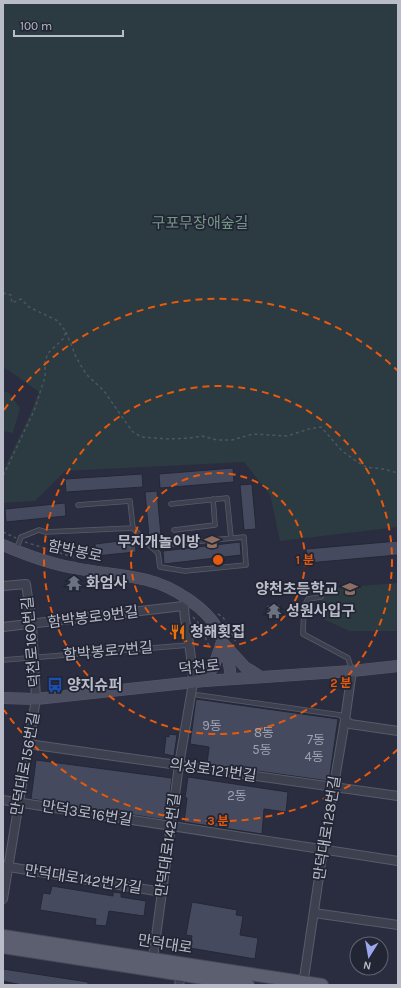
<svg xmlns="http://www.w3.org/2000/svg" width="401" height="988" viewBox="0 0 401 988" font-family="Karla,'Noto Sans KR',sans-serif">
	<rect width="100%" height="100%" fill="#292d3f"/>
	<g fill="#2c3a41">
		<path d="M3,3H398V527L280,541L270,495L244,462L65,471L35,501L3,503V471L31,412L39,392L8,370L3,368Z"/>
		<path d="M3,391L9,393L20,408L13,433L3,431Z"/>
		<path d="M398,583V631H349L323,619L320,589Z"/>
	</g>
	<g fill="#464a5e" stroke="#242736">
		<path d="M233,468L234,482L160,488L159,474Z"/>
		<path d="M142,474L143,487L66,492L65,479Z"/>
		<path d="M252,484L256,529L244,530L240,485Z"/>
		<path d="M157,491L161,536L149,537L145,492Z"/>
		<path d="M65,503L66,516L6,522L5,509Z"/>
		<path d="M135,539L136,552L96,556L95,544Z"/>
		<path d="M398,541V555L308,563L306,549Z"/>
		<path d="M240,542L241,555L164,564L163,551Z"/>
		<path d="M280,604L281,618L268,619L266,605Z"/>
		<path d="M196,699L338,719L329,781L207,764L209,747L190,744Z"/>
		<path d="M169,734L177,735L174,756L164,754L166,736L169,737Z"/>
		<path d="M36,760L172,778L166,820L31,799Z"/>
		<path d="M188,777L288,792L286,812L264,809L262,834L184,822L187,798L185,797Z"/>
		<path d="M52,886L113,896V892L121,893V897L146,901L144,916L109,911L106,926L95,925L96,919L40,910L43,893L50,894Z"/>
		<path d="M192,902L237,910L236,915L243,916L240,935L258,938L255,959L190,948L192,936L186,935Z"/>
		<path d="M3,969L88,982V985H22L3,981Z"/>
	</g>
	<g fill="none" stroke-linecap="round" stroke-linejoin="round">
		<defs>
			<g id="lane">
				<path d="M171,504L227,498L231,538"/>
				<path d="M78,505L130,501L133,528"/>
				<path d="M174,530L215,525L213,499"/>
				<path d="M16,550L21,537L39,530L46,532L133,528L150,546L244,537L246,565L185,571L160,567L158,553L150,546"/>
				<path d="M321,597L308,599L304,607L303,634L348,658L352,671"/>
				<path d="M3,660L189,645"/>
				<path d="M198,695L340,715L345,720"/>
			</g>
			<g id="street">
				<path d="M3,586L26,584L32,624L36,699L3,899"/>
				<path d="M3,627L183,606"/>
				<path d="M345,720L350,724L398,731"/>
				<path d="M28,744L398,796"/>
				<path d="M3,800L398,861"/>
				<path d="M3,866L162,892"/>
				<path d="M314,913L398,925"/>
				<path d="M153,959L179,765L193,683C193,667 190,651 188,636C186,623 182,610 186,598"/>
				<path d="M179,985L181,975"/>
				<path d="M303,985L323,850L345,720L352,671"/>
			</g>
			<g id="secondary">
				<path d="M3,545C26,555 50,564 75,568C99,573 123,574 147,580C172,586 208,608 219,632C225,647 230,663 231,679"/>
				<path d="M204,681L214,666L222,642L245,667L261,677"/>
				<path d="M3,698L36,699L204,681L352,671L398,666"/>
			</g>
			<g id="primary">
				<path d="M3,936L322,985"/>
				<path d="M3,947L248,985"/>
			</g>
		</defs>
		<use href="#lane" stroke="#585b69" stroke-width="5.5"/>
		<use href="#street" stroke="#585b69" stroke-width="10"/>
		<use href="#secondary" stroke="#585b69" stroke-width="12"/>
		<use href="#primary" stroke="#474958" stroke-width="14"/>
		<g stroke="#4b575f" stroke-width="1.5" stroke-dasharray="3 3" stroke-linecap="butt">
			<path d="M3,293L11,295L12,303L21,299L29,307L58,321L66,332L63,339L48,353L45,361V377L34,411L3,476"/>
			<path d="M66,332L76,357L86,374L104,391L132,431L141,437L168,439L190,438L202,436L217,440H232L253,434L287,436L309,429L321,427L342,451L356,461L366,467L383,469L398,473"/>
			<path d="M3,532L16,538"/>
			<path d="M25,542L76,558"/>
			<path d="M218,614L223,617L237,644"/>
			<path d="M193,617L199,624L210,648"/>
		</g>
		<use href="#lane" stroke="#3d404f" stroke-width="4"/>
		<use href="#street" stroke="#3d404f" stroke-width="8"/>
		<use href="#secondary" stroke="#4c4e61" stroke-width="11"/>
		<use href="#primary" stroke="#5c5f6f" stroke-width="12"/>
	</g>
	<g fill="none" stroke="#e8590c" stroke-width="2" stroke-dasharray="7 5">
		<circle cx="218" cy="560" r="87"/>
		<circle cx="218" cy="560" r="174"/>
		<path d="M398 749A261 261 0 0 1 4 710M4 410A261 261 0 0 1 398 371"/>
	</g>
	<defs>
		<symbol id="school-bare" viewBox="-9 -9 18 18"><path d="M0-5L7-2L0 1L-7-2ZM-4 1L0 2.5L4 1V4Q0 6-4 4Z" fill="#8d6e63" stroke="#222534" stroke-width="2.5" paint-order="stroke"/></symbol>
		<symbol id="temple-bare" viewBox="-9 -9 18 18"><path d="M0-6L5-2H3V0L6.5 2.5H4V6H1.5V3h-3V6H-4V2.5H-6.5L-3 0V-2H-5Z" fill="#6b7280" stroke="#222534" stroke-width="2.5" paint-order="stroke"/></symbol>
		<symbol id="restaurant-bare" viewBox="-9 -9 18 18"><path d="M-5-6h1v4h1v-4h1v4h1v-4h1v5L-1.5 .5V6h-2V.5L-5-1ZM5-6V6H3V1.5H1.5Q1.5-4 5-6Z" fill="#e8710a" stroke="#222534" stroke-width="2.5" paint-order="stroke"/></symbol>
		<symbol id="bus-bare" viewBox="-9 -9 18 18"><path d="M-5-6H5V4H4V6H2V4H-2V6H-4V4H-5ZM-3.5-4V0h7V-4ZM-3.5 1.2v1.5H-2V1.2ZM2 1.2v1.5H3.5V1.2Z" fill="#1a4fb4" stroke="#222534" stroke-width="2.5" paint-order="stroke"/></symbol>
	</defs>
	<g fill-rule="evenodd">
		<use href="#school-bare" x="201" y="531" width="22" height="22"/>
		<use href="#temple-bare" x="63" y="572" width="22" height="22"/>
		<use href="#school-bare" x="339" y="578" width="22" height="22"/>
		<use href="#temple-bare" x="263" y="600" width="22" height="22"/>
		<use href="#restaurant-bare" x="167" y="621" width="22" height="22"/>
		<use href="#bus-bare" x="44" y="674" width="22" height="22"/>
	</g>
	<g text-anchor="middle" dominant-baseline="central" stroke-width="3.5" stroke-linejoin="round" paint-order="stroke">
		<g font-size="13" fill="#9da0ae">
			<text x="212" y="725">9동</text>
			<text x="264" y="732">8동</text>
			<text x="316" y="739">7동</text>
			<text x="262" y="749">5동</text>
			<text x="314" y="756">4동</text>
			<text x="237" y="795">2동</text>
		</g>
		<g font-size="15" fill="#749785" stroke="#222534">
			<text x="200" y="223">구포무장애숲길</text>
		</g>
		<g font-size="15" font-weight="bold" fill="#babcc9" stroke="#222534" text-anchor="start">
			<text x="200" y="542" text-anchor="end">무지개놀이방</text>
			<text x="86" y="583">화엄사</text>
			<text x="338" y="589" text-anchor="end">양천초등학교</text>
			<text x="286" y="611">성원사입구</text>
			<text x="190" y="632">청해횟집</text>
			<text x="67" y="685">양지슈퍼</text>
		</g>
		<g font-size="15" fill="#babcc9" stroke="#222534">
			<text transform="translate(75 551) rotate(12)">함박봉로</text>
			<text transform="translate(93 617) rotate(-7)">함박봉로9번길</text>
			<text transform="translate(31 642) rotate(-95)">덕천로160번길</text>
			<text transform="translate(108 651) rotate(-5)">함박봉로7번길</text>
			<text transform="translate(199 667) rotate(-6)">덕천로</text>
			<text transform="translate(25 764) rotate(-80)">만덕대로156번길</text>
			<text transform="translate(213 770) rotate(8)">의성로121번길</text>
			<text transform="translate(87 813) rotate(9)">만덕3로16번길</text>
			<text transform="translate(327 828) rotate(-81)">만덕대로128번길</text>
			<text transform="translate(168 845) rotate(-82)">만덕대로142번길</text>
			<text transform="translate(83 879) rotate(9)">만덕대로142번가길</text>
			<text transform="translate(165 944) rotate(9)">만덕대로</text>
		</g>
	</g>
	<circle cx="218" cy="560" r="6" fill="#e8590c" stroke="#222534" stroke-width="2"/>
	<g font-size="12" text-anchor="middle" font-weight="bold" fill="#e8590c" stroke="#222534" stroke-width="3.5" stroke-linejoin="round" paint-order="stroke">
		<text x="305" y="564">1 분</text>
		<text x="341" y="687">2 분</text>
		<text x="218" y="825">3 분</text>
	</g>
	<rect width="401" height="988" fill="none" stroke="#babcc9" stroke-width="8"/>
	<g transform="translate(369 956) rotate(191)"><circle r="19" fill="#222534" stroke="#5f6170"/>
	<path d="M0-3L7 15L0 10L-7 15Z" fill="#9ca6ec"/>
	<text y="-6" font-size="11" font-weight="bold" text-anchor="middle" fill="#babcc9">N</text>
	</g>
	<path d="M14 30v6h109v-6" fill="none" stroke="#babcc9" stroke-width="2"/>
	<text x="20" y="30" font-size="12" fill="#babcc9" stroke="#222534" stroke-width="3" paint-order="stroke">100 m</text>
</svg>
